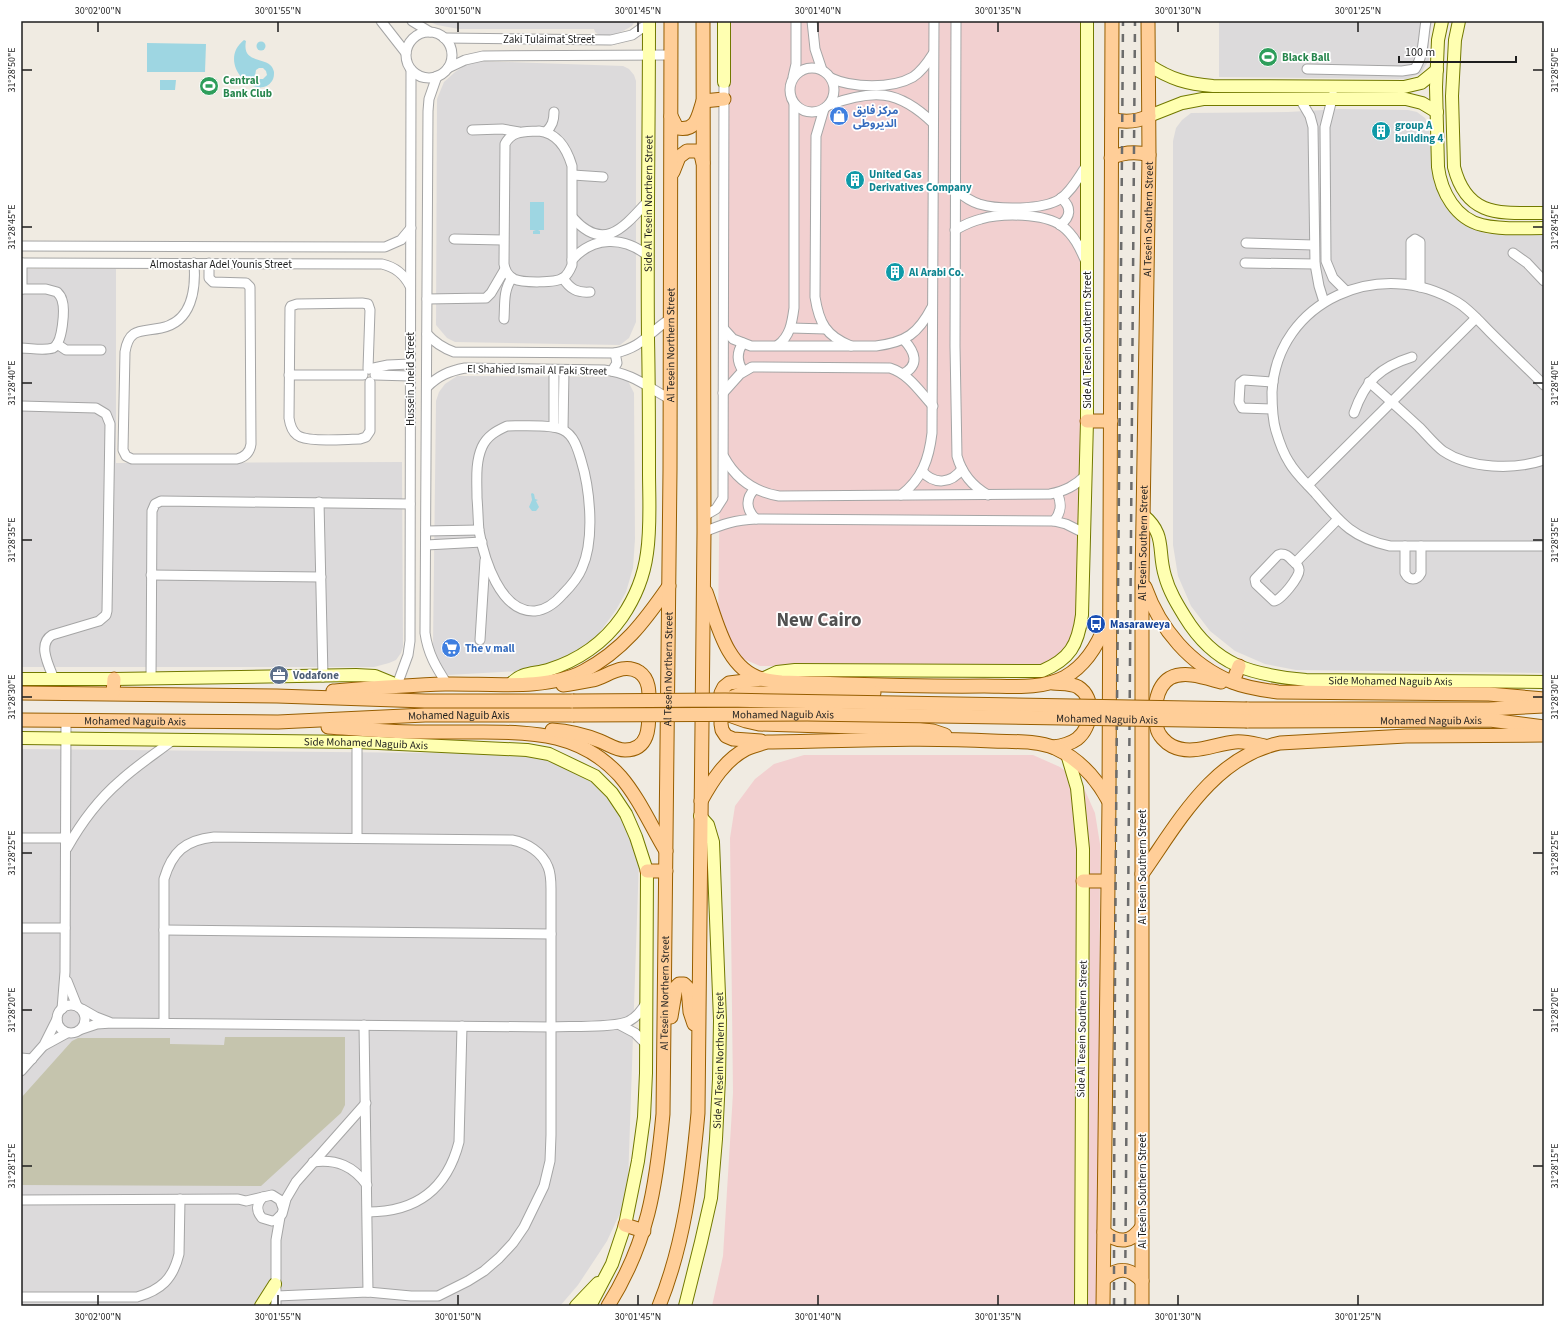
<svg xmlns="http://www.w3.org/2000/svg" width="1565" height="1327" viewBox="0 0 1565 1327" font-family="'Source Sans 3','Noto Sans Arabic',sans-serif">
	<rect width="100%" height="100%" fill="#f0ebe2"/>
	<g fill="#dcdadb">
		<path d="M428,21H635L632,26L623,31L612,35H599L595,32L594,29H459L437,25Z"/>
		<path d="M1219,21H1432L1429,40V60L1421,73L1407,79L1219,77Z"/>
		<path d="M477,61L623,66L629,69L634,75L636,81V322L629,338L620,345L455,342L447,338L436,325L437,99L444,82L455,72L464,66Z"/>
		<path d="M1340,109L1408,110L1417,112L1425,118L1429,127L1433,173L1439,194L1451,212L1467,226L1487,234L1544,235V673L1296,670L1265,664L1235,651L1210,631L1191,606L1178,576L1173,545V141L1176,128L1182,120L1191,113L1288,112Z"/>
		<path d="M21,269H116V463L402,462L403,647L401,653L396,660L389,663L374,667H21Z"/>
		<path d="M457,376L620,377L628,381L634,393L635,539L633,568L626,592L616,610L597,636L578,650L551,663L521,671L448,675L439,666L435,656L433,645L436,401L439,392L445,384Z"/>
		<path d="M21,749L539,754L592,778L614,800L639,860L628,1183L621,1211L607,1241L578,1285L560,1306H21Z"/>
	</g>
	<g fill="#f2d0d0">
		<path d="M726,21H1084L1079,621L1072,652L1040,668L760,666L734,655L718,624Z"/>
		<path d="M804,755H1033L1060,767L1082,784L1095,813L1100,844L1098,1306H712L723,1256L733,1093L730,838L735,806L755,779L774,764Z"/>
	</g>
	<path fill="#c5c4ad" d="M225,1037H345V1105L341,1113L261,1186L21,1185V1098L72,1041L78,1038H170V1044L224,1045Z"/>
	<g fill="#9ed6e2" fill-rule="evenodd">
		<path d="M244,40L246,41C241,67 271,54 274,72C274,75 274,78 272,81C257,103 215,63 244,40ZM259,68H263L266,71L267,75L263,79H258L255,76L256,70Z"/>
		<circle cx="261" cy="46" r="4.5"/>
		<path d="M147,43L206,44L205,72H147Z"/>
		<path d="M160,80H176L175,90H160Z"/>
		<path d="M530,202H544V230H538L540,231V234H533V231L536,230H530Z"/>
		<path d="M532,493L534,494L535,499L538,500L536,501L539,507L536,511H532L529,507L532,500L531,494Z"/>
	</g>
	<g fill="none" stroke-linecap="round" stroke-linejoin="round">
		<defs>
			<g id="street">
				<path d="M381,21L406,53"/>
				<path d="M412,21L430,32"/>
				<path d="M812,21L815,49L822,70"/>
				<path d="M956,21L955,346L957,456C962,474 972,486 988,495"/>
				<circle cx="429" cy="55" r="23"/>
				<path d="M444,38L611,40L632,35L649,23"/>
				<circle cx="812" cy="90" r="22"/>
				<path d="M448,68L465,60L483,56L671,55"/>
				<path d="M1307,69L1402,71L1415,69C1424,55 1423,37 1426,21"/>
				<path d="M437,76L429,99L428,111L425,633C428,654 436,667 447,684"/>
				<path d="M793,77L796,64V21"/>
				<path d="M831,78C852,88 892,89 913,77C922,71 928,62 933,54"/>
				<path d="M1333,95L1325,127L1326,261L1333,278L1346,291"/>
				<path d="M1300,99L1310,116L1313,127L1315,264L1319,286L1324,302"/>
				<path d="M829,105C873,89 898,89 933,123"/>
				<path d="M824,109L816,136L815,297C819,323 826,336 851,346"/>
				<path d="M472,130L502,129L519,132"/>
				<path d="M539,131C557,133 567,149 572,166V265C570,270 568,275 563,278C556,283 523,283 514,279C508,276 505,271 504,264L505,144C512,130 525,132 539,131Z"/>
				<path d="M546,132C552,126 554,121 554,112"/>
				<path d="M573,175L603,177"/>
				<path d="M956,190C963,196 970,201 979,204C999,210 1043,210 1060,199C1072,191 1079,176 1087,165"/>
				<path d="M573,218C604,253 624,227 648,201"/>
				<path d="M1060,225C1071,217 1072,207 1061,198"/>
				<path d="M955,230C964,225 972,221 981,219C1002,213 1044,213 1062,226C1074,235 1080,248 1086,262"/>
				<path d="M454,239L503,240"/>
				<path d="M1246,243L1314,245"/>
				<path d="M21,246L385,247L401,240L411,228"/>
				<path d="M1513,253L1527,263L1544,281"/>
				<path d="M572,260C593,236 624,236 648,256"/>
				<path d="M21,263L382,264C395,267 404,274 410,286"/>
				<path d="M194,263C196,289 192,322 161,328C142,332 129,327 125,352L123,450L126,456L132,459H237C245,457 250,452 251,444L250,287L246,283L213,282L209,278V263"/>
				<path d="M1245,263L1315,264"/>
				<path d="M563,278C570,289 577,293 590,292"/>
				<path d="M1411,284V242L1415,239L1420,242V287"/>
				<path d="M21,289H46L57,292C59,294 61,296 62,300C65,309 63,343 53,348C44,351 30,348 21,348"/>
				<path d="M22,289V263"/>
				<path d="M427,299L486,298L491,293L505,269"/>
				<path d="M504,319C505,305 503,290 512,278"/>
				<path d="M791,328L826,329"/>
				<path d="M724,329L733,339L751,346H876C906,342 918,334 932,307"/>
				<path d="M427,334C435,343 443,348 454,352L615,353C643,347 648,333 670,319"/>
				<path d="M743,343C736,353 737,362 743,371"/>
				<path d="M57,344L66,350H101"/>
				<path d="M778,345C790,336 792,323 794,308V104"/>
				<path d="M368,369L370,310L368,304L362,303L297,304L291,306L290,308L289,418C290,425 292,431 297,435C307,443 346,439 360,439L366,437L370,431V382"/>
				<path d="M369,369L388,365L410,364"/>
				<path d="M554,370V427"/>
				<path d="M612,371L617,363L615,353"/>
				<path d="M903,374C920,365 915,352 904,340"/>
				<path d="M289,375H363"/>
				<path d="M375,375L410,376"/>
				<path d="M1369,382C1386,397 1403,412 1419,427C1427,435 1434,444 1443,451C1470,469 1514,470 1544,460"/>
				<path d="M1544,385C1526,367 1508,350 1490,332C1480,322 1469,309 1457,302C1381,256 1277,300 1272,392C1272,405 1272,418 1276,431C1279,441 1283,453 1289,462C1295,473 1307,484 1316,494C1340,522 1352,538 1390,546H1544"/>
				<path d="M427,387C438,376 449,371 465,368L604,370C635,374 645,386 670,399"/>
				<path d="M723,393L740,374L752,367L890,368C909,374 920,392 933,406"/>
				<path d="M21,406L96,408L106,414L110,424L107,611L106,615L99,621L52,635C37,644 49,666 54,679"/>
				<path d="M1272,409L1242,408L1239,402L1240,385V383L1244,380L1273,382"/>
				<path d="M1354,413C1365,381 1380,367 1412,357"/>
				<path d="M507,426C520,426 553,424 563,430C574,435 578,450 581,460C590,489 595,539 582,568C578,578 571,586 563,594C556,602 547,610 535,611C500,613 484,558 479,531C478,520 478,509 477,498C477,481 475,463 482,447C487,436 496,431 507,426Z"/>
				<path d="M563,429L564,370"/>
				<path d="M724,457C736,479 755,492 779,496L1050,494C1065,491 1075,486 1086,475"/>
				<path d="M922,471C934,485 951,484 962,469"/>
				<path d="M1308,485L1476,318"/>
				<path d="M755,489C745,498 746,510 756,519"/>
				<path d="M901,495C922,479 929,459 932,433L934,21"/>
				<path d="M319,502L323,677"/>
				<path d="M704,516L716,509L723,498L724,82"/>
				<path d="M1054,521C1061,513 1062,503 1057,493"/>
				<path d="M426,531L479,530"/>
				<path d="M704,532C723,524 735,520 756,519L1054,521L1066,524L1084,533"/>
				<path d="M426,545L482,542"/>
				<path d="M1405,546V573C1409,581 1417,581 1421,573V546"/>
				<path d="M1281,554C1286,554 1288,556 1292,560C1295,563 1299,565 1299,570C1300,577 1280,601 1274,601L1256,584L1255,579L1278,555Z"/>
				<path d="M1295,563L1338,519"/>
				<path d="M151,575L321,577"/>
				<path d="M480,640L485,560"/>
				<path d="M151,679L152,511L155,504L161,501L410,504"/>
				<path d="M397,685L408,655L410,641L411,70"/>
				<path d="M21,838H66"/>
				<path d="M357,838V742"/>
				<path d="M67,848C81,823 98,800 120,781C136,766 155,754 173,740"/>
				<path d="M21,928H65"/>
				<path d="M164,930L551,934"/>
				<path d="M67,981L77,1006"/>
				<circle cx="71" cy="1019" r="14"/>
				<path d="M62,1009L65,972L66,721"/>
				<path d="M82,1009L96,1017L109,1022"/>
				<path d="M164,1023V879C172,852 185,840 214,837L512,840C527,843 542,852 548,867C551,874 551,882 551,889V1135L550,1161L544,1186L524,1227L513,1243L499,1258L484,1271L468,1281L438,1296H411L368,1292L277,1296"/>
				<path d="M364,1025L368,1292"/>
				<path d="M620,1025L635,1033L646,1044"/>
				<path d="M82,1029L97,1024L112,1023L551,1027C569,1026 616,1028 629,1021C637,1017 642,1010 646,1003"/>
				<path d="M45,1045L67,1033"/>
				<path d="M21,1058L32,1059"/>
				<path d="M21,1071L44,1045L57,1019"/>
				<path d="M313,1162C337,1159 353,1166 367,1185"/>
				<path d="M21,1200L238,1199L246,1201L263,1197"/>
				<path d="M283,1208L280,1200L272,1195L263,1197C256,1204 256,1211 262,1218L272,1221L276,1220L282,1214L286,1199L296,1182L366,1103"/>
				<path d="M368,1212C416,1212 447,1189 459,1142L462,1026"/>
				<path d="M21,1297H137C161,1290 173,1279 179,1254L180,1199"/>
				<path d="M276,1306V1240L280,1217"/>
			</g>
			<g id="secondary">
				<path d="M724,21V82"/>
				<path d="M1442,21L1438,40L1436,87L1438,167C1441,192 1456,219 1482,225C1502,230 1524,228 1544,228"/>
				<path d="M1459,21L1455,40L1452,96L1454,167C1467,218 1501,213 1544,213"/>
				<path d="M1149,65C1170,79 1187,84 1213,86L1404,87L1421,83L1437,70"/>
				<path d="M1149,116L1182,103L1203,99H1406L1422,103L1437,112"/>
				<path id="s1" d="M1143,515C1167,535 1157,550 1165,576C1169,591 1177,604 1185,617C1215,666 1252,675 1306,680L1544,682"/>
				<path d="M21,679H114L356,675L375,676L397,685"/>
				<path d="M762,679L777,672L795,670L1042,671C1070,659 1078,645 1082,615L1087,421V21"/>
				<path id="s2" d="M511,684C521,672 535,674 548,670C577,661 604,643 622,617C635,598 644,576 647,553C651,526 649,498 649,471C649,427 649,383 648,339C647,233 649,127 649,21"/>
				<path id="s3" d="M21,738L357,742L527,750L549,754L595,776L612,793L626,814L636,837L647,871L646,1073L644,1117L638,1161L625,1225L612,1264L590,1306"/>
				<path d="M1067,754L1077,788L1083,849L1081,1306"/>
				<path d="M261,1306L275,1284"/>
				<path d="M576,1306L598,1283"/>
				<path id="s4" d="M685,1306L701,1242L711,1198L716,1139L719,1079L720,1020L713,842L708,825L700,816"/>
			</g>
			<g id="primary">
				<path d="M671,116L677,128C697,132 698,116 703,101L724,99"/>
				<path d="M1112,119C1125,123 1136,122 1149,116"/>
				<path d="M1111,158C1124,152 1135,151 1149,155"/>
				<path d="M673,172L679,157L687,151H697L701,155L703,163"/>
				<path d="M1087,421H1111"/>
				<path d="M1145,587C1160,629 1190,665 1232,682C1247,688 1262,690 1278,692L1489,694L1544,699"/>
				<path d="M706,592C717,622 726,669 762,679C768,681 775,681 781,682C849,684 916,687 984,686C1010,686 1041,690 1065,677C1086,665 1098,645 1106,623"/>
				<path d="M1221,682C1206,678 1185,670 1170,678C1155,687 1153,712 1157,728C1158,735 1166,743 1172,746C1192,756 1214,744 1235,742C1245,741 1255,744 1265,746"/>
				<path d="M1233,682L1239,666"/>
				<path d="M1053,683C1061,684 1071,683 1078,687C1096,698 1092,727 1077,739C1070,744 1062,746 1053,747"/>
				<path d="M333,691C371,688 408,685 445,684C487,683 547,691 584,671C623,650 644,622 669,586"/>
				<path d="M21,693L277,696L425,701H573"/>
				<path d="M113,693L114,679"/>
				<path d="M725,700L740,694L748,693H874"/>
				<path d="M1247,709H1489L1544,706"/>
				<path d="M729,715L746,721L759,724L915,729L933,731L945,735"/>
				<path id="s5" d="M21,720L278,722L425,715H573"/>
				<path id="s6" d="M1247,721L1490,720L1544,727"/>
				<path d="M328,727C357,729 386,732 416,732C438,732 460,732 483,732C535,732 582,734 620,776C639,798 651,826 666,851"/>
				<path d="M552,730C568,731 585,735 600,741C608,744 616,750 625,750C650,750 649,725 649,708C649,696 651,680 639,672C623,662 608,676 593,680C583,682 573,684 563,685"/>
				<path d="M761,741L733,739L726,736L722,730L721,724V693L724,687L729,683L762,679"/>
				<path d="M701,801C712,781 725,760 746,749C753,746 760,744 767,742C842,741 917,737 992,741C1012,742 1036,740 1055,748C1079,759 1095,776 1108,800"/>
				<path d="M647,871H666"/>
				<path d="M1142,874C1178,823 1213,757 1280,743L1406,736L1544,735"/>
				<path d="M1083,881H1107"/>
				<path d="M671,1017L676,987L679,984H684L688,988L690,1012L694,1024"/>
				<path d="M625,1225L644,1231"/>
				<path d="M1104,1232C1119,1244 1131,1243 1142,1227"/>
				<path d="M1104,1279C1118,1267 1129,1267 1142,1281"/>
				<path id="s7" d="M608,1306C648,1242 656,1188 663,1114L670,470L671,21"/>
				<path d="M659,1306C684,1244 692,1179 698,1113L704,532L703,21"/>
				<path d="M1103,1306L1109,801L1112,21"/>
				<path id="s8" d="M1142,1306V579L1149,155L1148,21"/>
			</g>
		</defs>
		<use href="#street" stroke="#a5a5a5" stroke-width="11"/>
		<use href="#secondary" stroke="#727900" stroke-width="14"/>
		<use href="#primary" stroke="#975e00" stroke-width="15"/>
		<use href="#street" stroke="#fff" stroke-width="9"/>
		<use href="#secondary" stroke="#ffffb1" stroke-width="12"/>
		<use href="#primary" stroke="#ffce98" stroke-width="13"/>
		<g stroke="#6c6c6c" stroke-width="2.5" stroke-dasharray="8 8" stroke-linecap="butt">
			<path d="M1114,1306C1114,878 1120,449 1123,21"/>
			<path d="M1125,1306L1135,21"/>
		</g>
		<defs>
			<g id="primary-bridge">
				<path d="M573,701L725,700L1247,709"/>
				<path id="s9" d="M573,715L807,714L1247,721"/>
			</g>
		</defs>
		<use href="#primary-bridge" stroke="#975e00" stroke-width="15" stroke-linecap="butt"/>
		<use href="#primary-bridge" stroke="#ffce98" stroke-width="13"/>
	</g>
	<path fill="none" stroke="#1e1e1e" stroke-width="1.5" d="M98,22V32M278,22V32M458,22V32M638,22V32M818,22V32M998,22V32M1178,22V32M1358,22V32M22,70H32M1533,70H1543M22,227H32M1533,227H1543M22,383H32M1533,383H1543M22,540H32M1533,540H1543M22,697H32M1533,697H1543M22,853H32M1533,853H1543M22,1010H32M1533,1010H1543M22,1166H32M1533,1166H1543M98,1295V1305M278,1295V1305M458,1295V1305M638,1295V1305M818,1295V1305M998,1295V1305M1178,1295V1305M1358,1295V1305"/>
	<defs>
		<symbol id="stadium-disc" viewBox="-11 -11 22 22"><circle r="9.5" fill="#2e9e5b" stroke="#fff"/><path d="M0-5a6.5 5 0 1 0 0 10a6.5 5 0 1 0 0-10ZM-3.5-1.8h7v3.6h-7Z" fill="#fff"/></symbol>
		<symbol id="shop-disc" viewBox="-11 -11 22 22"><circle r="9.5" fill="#3f7fe0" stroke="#fff"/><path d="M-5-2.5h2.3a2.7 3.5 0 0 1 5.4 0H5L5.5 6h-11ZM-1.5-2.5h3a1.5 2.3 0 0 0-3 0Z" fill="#fff"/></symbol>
		<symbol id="building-disc" viewBox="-11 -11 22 22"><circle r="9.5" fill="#0f9aa8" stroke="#fff"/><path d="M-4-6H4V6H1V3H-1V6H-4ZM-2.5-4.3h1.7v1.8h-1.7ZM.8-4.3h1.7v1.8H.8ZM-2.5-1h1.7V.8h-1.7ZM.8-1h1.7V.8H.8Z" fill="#fff"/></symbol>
		<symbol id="bus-disc" viewBox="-11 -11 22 22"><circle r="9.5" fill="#1a4fb4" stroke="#fff"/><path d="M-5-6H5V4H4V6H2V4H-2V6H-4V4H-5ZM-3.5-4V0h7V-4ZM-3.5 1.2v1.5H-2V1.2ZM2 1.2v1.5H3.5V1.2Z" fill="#fff"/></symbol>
		<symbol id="supermarket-disc" viewBox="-11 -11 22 22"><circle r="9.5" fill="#3f7fe0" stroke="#fff"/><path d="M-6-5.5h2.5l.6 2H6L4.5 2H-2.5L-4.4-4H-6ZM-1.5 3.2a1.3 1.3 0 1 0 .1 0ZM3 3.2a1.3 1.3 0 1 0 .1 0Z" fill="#fff"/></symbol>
		<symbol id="office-disc" viewBox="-11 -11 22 22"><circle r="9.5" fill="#5c6f8a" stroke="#fff"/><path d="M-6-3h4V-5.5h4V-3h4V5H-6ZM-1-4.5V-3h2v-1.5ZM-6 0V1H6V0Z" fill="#fff"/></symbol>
	</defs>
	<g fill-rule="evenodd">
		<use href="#stadium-disc" x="1257" y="46" width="22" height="22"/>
		<use href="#stadium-disc" x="198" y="75" width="22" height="22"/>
		<use href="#shop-disc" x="828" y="105" width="22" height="22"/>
		<use href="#building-disc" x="1370" y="120" width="22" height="22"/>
		<use href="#building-disc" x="844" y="169" width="22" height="22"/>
		<use href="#building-disc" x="884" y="261" width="22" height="22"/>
		<use href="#bus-disc" x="1085" y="613" width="22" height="22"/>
		<use href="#supermarket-disc" x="440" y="637" width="22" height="22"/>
		<use href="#office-disc" x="268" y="664" width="22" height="22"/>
	</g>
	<g text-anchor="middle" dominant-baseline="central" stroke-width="3.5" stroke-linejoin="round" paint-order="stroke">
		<g font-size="11" fill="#1e1e1e" stroke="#fff">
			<text x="549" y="39">Zaki Tulaimat Street</text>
			<text stroke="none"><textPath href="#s2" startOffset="552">Side Al Tesein Northern Street</textPath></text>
			<text stroke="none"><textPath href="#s8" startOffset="1087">Al Tesein Southern Street</textPath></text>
			<text x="221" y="264">Almostashar Adel Younis Street</text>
			<text transform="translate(1087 340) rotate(-90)">Side Al Tesein Southern Street</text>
			<text stroke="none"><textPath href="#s7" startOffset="971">Al Tesein Northern Street</textPath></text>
			<text transform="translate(537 370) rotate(1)">El Shahied Ismail Al Faki Street</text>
			<text transform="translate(410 379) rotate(-90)">Hussein Jneid Street</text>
			<text stroke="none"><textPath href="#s8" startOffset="763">Al Tesein Southern Street</textPath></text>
			<text stroke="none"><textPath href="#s7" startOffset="647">Al Tesein Northern Street</textPath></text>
			<text stroke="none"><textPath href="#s1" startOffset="340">Side Mohamed Naguib Axis</textPath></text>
			<text stroke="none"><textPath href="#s9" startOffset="210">Mohamed Naguib Axis</textPath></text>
			<text stroke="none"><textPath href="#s5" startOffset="438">Mohamed Naguib Axis</textPath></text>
			<text stroke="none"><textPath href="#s9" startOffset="534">Mohamed Naguib Axis</textPath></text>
			<text stroke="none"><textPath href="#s6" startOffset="184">Mohamed Naguib Axis</textPath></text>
			<text stroke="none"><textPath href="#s5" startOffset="114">Mohamed Naguib Axis</textPath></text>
			<text stroke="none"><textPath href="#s3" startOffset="345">Side Mohamed Naguib Axis</textPath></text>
			<text transform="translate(1142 867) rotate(-90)">Al Tesein Southern Street</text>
			<text stroke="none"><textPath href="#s7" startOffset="323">Al Tesein Northern Street</textPath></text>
			<text transform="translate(1082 1029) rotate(-89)">Side Al Tesein Southern Street</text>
			<text stroke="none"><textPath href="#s4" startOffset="249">Side Al Tesein Northern Street</textPath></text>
			<text transform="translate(1142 1191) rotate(-90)">Al Tesein Southern Street</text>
		</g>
		<g font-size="11" font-weight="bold" fill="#27864d" stroke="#fff" text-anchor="start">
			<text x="1282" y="57">Black Ball</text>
			<text x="223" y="80">Central<tspan x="223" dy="13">Bank Club</tspan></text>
		</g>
		<g font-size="11" font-weight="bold" fill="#366cbe" stroke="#fff" text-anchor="start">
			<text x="853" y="110">مركز فايق<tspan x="853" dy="13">الديروطى</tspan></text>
			<text x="465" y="648">The v mall</text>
		</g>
		<g font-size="11" font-weight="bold" fill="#0d838f" stroke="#fff" text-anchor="start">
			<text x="1395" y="125">group A<tspan x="1395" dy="13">building 4</tspan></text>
			<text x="869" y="174">United Gas<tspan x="869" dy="13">Derivatives Company</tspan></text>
			<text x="909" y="272">Al Arabi Co.</text>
		</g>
		<g font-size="11" font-weight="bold" fill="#164399" stroke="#fff" text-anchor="start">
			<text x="1110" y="624">Masaraweya</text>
		</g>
		<g font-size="11" font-weight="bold" fill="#4e5e75" stroke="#fff" text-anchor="start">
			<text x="293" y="675">Vodafone</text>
		</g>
		<g font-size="19" font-weight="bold" fill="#515151" stroke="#fff">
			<text x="819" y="620">New Cairo</text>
		</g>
	</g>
	<rect width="1565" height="1327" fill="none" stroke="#ffffff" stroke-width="44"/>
	<path d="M1399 56v6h117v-6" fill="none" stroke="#1e1e1e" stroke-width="2"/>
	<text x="1405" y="56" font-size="12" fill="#1e1e1e" stroke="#ffffff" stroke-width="3" paint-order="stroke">100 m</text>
	<rect x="22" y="22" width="1521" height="1283" fill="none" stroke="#1e1e1e" stroke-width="1.5"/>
	<g font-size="10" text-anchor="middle" fill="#1e1e1e">
		<text x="98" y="14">30°02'00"N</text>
		<text x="278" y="14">30°01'55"N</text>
		<text x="458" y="14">30°01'50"N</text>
		<text x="638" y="14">30°01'45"N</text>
		<text x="818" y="14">30°01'40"N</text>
		<text x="998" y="14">30°01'35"N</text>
		<text x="1178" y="14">30°01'30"N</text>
		<text x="1358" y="14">30°01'25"N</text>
		<text transform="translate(1554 70) rotate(-90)" y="4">31°28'50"E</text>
		<text transform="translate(11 70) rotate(-90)" y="4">31°28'50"E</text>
		<text transform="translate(1554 227) rotate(-90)" y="4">31°28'45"E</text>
		<text transform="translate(11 227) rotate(-90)" y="4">31°28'45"E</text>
		<text transform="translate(1554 383) rotate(-90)" y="4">31°28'40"E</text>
		<text transform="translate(11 383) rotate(-90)" y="4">31°28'40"E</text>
		<text transform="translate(1554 540) rotate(-90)" y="4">31°28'35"E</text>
		<text transform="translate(11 540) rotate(-90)" y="4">31°28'35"E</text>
		<text transform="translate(1554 697) rotate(-90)" y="4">31°28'30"E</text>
		<text transform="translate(11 697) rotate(-90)" y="4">31°28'30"E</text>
		<text transform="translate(1554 853) rotate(-90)" y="4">31°28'25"E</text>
		<text transform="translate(11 853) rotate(-90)" y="4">31°28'25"E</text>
		<text transform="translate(1554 1010) rotate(-90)" y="4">31°28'20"E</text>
		<text transform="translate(11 1010) rotate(-90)" y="4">31°28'20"E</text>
		<text transform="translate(1554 1166) rotate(-90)" y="4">31°28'15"E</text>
		<text transform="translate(11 1166) rotate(-90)" y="4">31°28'15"E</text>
		<text x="98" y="1320">30°02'00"N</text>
		<text x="278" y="1320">30°01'55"N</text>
		<text x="458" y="1320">30°01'50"N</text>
		<text x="638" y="1320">30°01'45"N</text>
		<text x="818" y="1320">30°01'40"N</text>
		<text x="998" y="1320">30°01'35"N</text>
		<text x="1178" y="1320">30°01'30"N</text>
		<text x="1358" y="1320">30°01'25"N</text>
	</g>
</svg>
